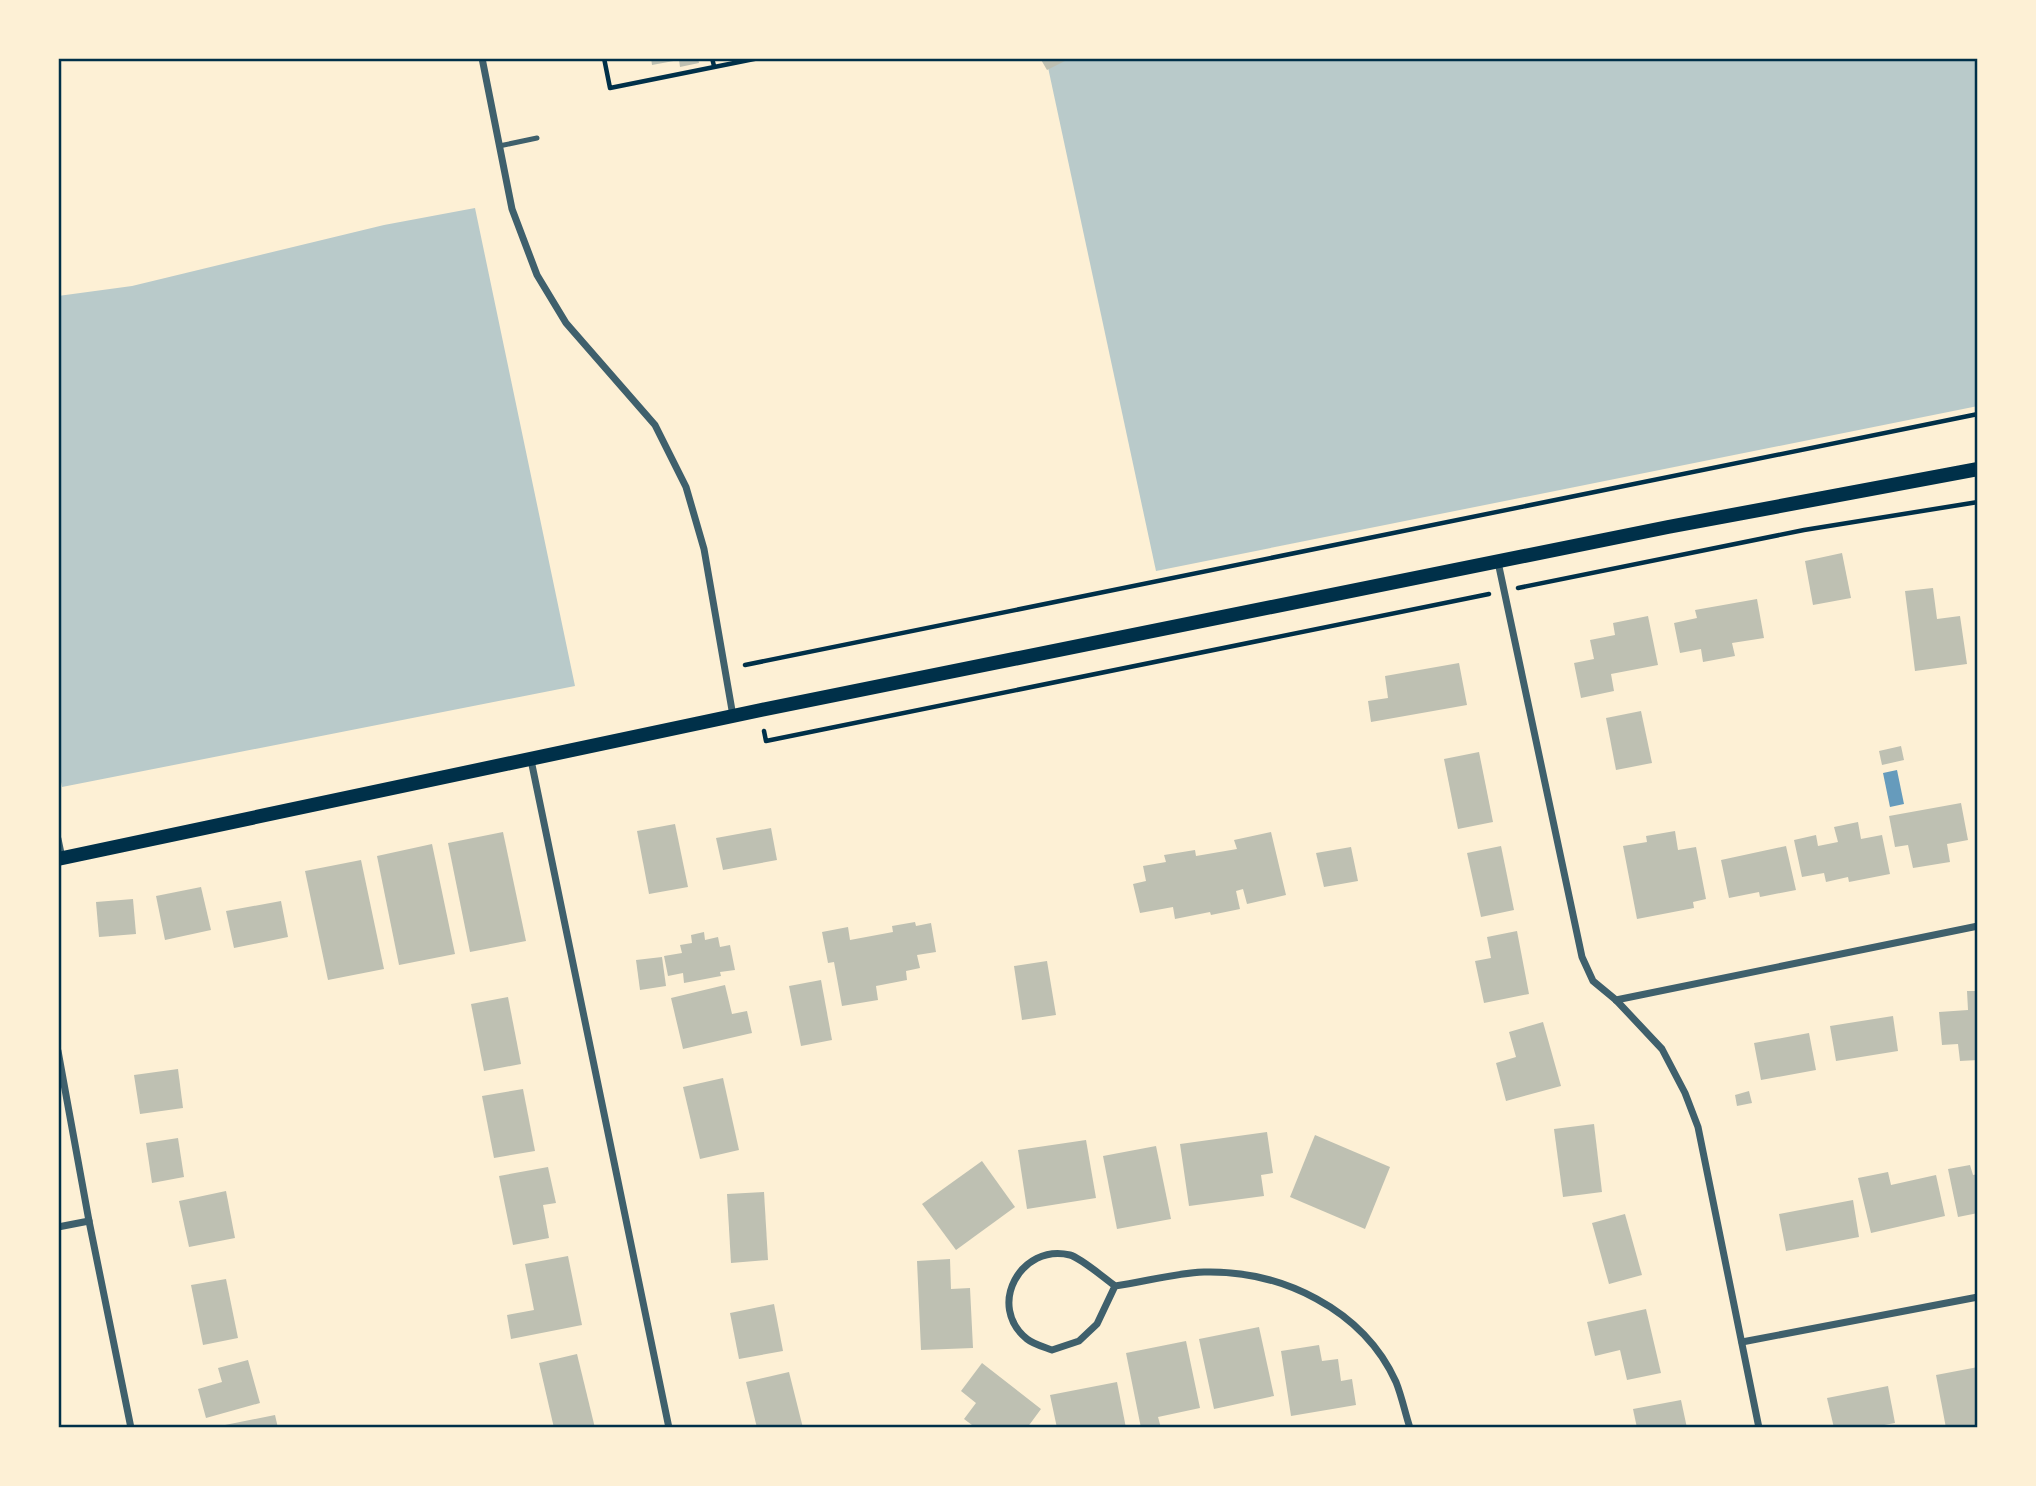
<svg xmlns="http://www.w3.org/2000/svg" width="2036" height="1486" viewBox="0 0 2036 1486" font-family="'Sofia Sans Condensed',sans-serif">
	<rect width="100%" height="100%" fill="#fdf0d5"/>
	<g fill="#b9caca">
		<path d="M1046,58H1978V406L1156,571Z"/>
		<path d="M475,208L575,686L62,787L58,767V296L132,286L384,225Z"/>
	</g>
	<path fill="#669bbc" d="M1897,770L1904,804L1890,807L1883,773Z"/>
	<g fill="#bec0b2">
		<path d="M651,58H698L699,63L680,67L679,60L652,65Z"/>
		<path d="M1040,58H1071L1047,70Z"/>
		<path d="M1842,553L1851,598L1813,605L1805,561Z"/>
		<path d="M1933,588L1937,619L1960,616L1967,664L1915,671L1905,591Z"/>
		<path d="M1757,599L1764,638L1732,643L1735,656L1703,662L1701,649L1680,653L1674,623L1697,618L1695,610Z"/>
		<path d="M1648,616L1658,665L1611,674L1614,691L1581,698L1574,663L1594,659L1590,640L1615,635L1613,623Z"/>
		<path d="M1459,663L1467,705L1371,722L1368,701L1388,698L1385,676Z"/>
		<path d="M1641,711L1652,763L1616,770L1606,718Z"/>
		<path d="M1901,746L1904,760L1882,765L1879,751Z"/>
		<path d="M1479,752L1493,822L1458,829L1444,759Z"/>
		<path d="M1961,803L1968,840L1947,844L1950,862L1913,868L1908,845L1895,847L1889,816Z"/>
		<path d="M1858,822L1861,839L1882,835L1890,874L1849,882L1848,877L1826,882L1824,873L1802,877L1794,840L1816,835L1818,846L1838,842L1834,827Z"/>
		<path d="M675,824L688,887L649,894L637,831Z"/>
		<path d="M771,828L777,860L723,870L716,838Z"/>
		<path d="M1675,831L1678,850L1696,847L1706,899L1693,902L1694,908L1637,919L1623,846L1647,842L1646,836Z"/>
		<path d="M503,832L526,941L470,952L448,843Z"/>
		<path d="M1271,832L1286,895L1247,904L1243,889L1236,891L1240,909L1211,915L1210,912L1175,919L1173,907L1140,913L1133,884L1146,881L1143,866L1166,862L1164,855L1195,850L1196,856L1237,849L1234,840Z"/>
		<path d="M432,844L455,954L399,965L377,856Z"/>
		<path d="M1501,846L1514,910L1481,917L1467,853Z"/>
		<path d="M1786,846L1796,890L1760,897L1759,892L1729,898L1721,860Z"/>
		<path d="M1351,847L1358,881L1324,887L1316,853Z"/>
		<path d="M361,860L384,969L328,980L305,871Z"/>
		<path d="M201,887L211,930L165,940L156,896Z"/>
		<path d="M133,899L136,934L99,937L96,902Z"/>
		<path d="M281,901L288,937L234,948L226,911Z"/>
		<path d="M915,922L916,926L931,923L936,952L917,955L920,968L906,971L907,980L876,986L878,1000L842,1006L834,962L828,963L822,932L848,927L850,940L893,932L892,926Z"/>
		<path d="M1517,931L1529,994L1484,1003L1475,961L1491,958L1487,937Z"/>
		<path d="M704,932L705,940L718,937L720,947L730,945L735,970L720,972L721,976L684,983L683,973L668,976L664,956L682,953L680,945L692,943L691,935Z"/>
		<path d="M662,957L666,986L640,990L636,960Z"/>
		<path d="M1047,961L1056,1015L1022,1020L1014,966Z"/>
		<path d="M821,980L832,1040L801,1046L789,986Z"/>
		<path d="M725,985L732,1014L747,1011L752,1033L683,1049L671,998Z"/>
		<path d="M1967,991H1978V1060L1960,1061L1958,1044L1942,1045L1939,1012L1968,1010Z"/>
		<path d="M508,997L521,1064L484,1071L471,1004Z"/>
		<path d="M1893,1016L1898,1051L1836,1061L1830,1026Z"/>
		<path d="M1543,1022L1561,1086L1506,1101L1496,1063L1516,1057L1509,1032Z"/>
		<path d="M1809,1033L1816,1070L1761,1080L1754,1043Z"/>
		<path d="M178,1069L183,1108L140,1114L134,1075Z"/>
		<path d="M723,1078L739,1150L700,1159L683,1087Z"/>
		<path d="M523,1089L535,1151L494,1158L482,1096Z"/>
		<path d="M1749,1091L1752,1103L1737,1106L1735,1095Z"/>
		<path d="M1594,1124L1602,1192L1563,1197L1554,1129Z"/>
		<path d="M1267,1132L1273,1173L1261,1175L1264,1196L1189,1206L1180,1144Z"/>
		<path d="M1315,1135L1390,1167L1365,1229L1290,1197Z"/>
		<path d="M178,1138L184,1177L152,1183L146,1143Z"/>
		<path d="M1086,1140L1096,1198L1027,1209L1018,1150Z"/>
		<path d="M1156,1146L1171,1219L1117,1229L1103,1156Z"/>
		<path d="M982,1161L1015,1207L956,1250L922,1204Z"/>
		<path d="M1970,1165L1973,1175L1978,1174V1213L1958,1217L1948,1169Z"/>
		<path d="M548,1167L556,1203L543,1205L549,1238L513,1245L499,1176Z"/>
		<path d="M1888,1172L1891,1185L1936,1175L1945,1216L1871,1233L1858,1178Z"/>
		<path d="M226,1191L235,1238L189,1247L179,1201Z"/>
		<path d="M764,1192L768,1260L731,1263L727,1194Z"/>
		<path d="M1853,1200L1859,1237L1786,1251L1779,1214Z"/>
		<path d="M1625,1214L1642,1275L1609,1284L1592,1223Z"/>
		<path d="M568,1256L582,1325L511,1339L507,1315L534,1310L525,1264Z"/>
		<path d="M950,1259L951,1289L970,1288L973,1348L921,1350L917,1261Z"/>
		<path d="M226,1279L238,1338L203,1345L191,1285Z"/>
		<path d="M774,1304L783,1351L739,1359L730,1313Z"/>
		<path d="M1646,1309L1661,1373L1627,1380L1620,1350L1595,1356L1587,1322Z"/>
		<path d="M1259,1327L1274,1396L1214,1409L1199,1339Z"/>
		<path d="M1186,1341L1200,1408L1158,1417L1161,1428H1141L1126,1353Z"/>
		<path d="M1319,1345L1322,1361L1338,1359L1341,1381L1352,1379L1356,1405L1291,1416L1281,1351Z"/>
		<path d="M577,1354L595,1428H554L539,1363Z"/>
		<path d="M248,1360L260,1403L206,1418L198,1389L222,1382L218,1368Z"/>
		<path d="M982,1363L1041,1409L1027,1428H976L964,1419L976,1403L961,1391Z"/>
		<path d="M1978,1367V1428H1946L1936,1375Z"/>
		<path d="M789,1372L803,1428H757L746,1382Z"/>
		<path d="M1117,1382L1126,1428H1057L1050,1395Z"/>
		<path d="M1888,1386L1895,1423L1868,1428H1834L1827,1398Z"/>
		<path d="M1681,1400L1687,1428H1637L1633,1409Z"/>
		<path d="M275,1415L278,1428H215V1427Z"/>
	</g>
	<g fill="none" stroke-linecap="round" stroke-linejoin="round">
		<g stroke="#003049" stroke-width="4.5">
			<path d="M604,58L610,88L759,58"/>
			<path d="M712,58L714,66"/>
			<path d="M1518,588L1804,530L1978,502"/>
			<path d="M745,665L1978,414"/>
			<path d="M764,731L766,741L1489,594"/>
		</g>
		<path stroke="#3f606c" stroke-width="5" d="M499,146L537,138"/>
		<g stroke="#3f606c" stroke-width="7">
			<path d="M482,58L512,209L537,275L566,323L655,425L686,487L704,549L733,716"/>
			<path d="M1498,562L1582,957L1593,981L1616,1000L1662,1049L1685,1093L1698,1127L1759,1428"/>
			<path d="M531,760L669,1428"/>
			<path d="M58,839L62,858"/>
			<path d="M1616,1000L1978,926"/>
			<path d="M58,1051L89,1221L131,1428"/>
			<path d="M58,1227L89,1221"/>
			<path d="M1115,1286L1097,1324L1079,1341L1052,1350C1044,1347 1033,1344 1027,1339C986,1306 1021,1243 1070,1255C1081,1258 1104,1278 1115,1286C1144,1282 1175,1273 1204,1272C1281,1270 1363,1309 1396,1382C1402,1397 1405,1413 1410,1428"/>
			<path d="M1742,1342L1978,1297"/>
		</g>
		<path stroke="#003049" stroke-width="14" d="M58,859L761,710L1668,527L1978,469"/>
	</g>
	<rect width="2036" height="1486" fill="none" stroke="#fdf0d5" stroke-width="119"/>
	<rect x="60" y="60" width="1916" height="1366" fill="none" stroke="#003049" stroke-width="2.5"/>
</svg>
